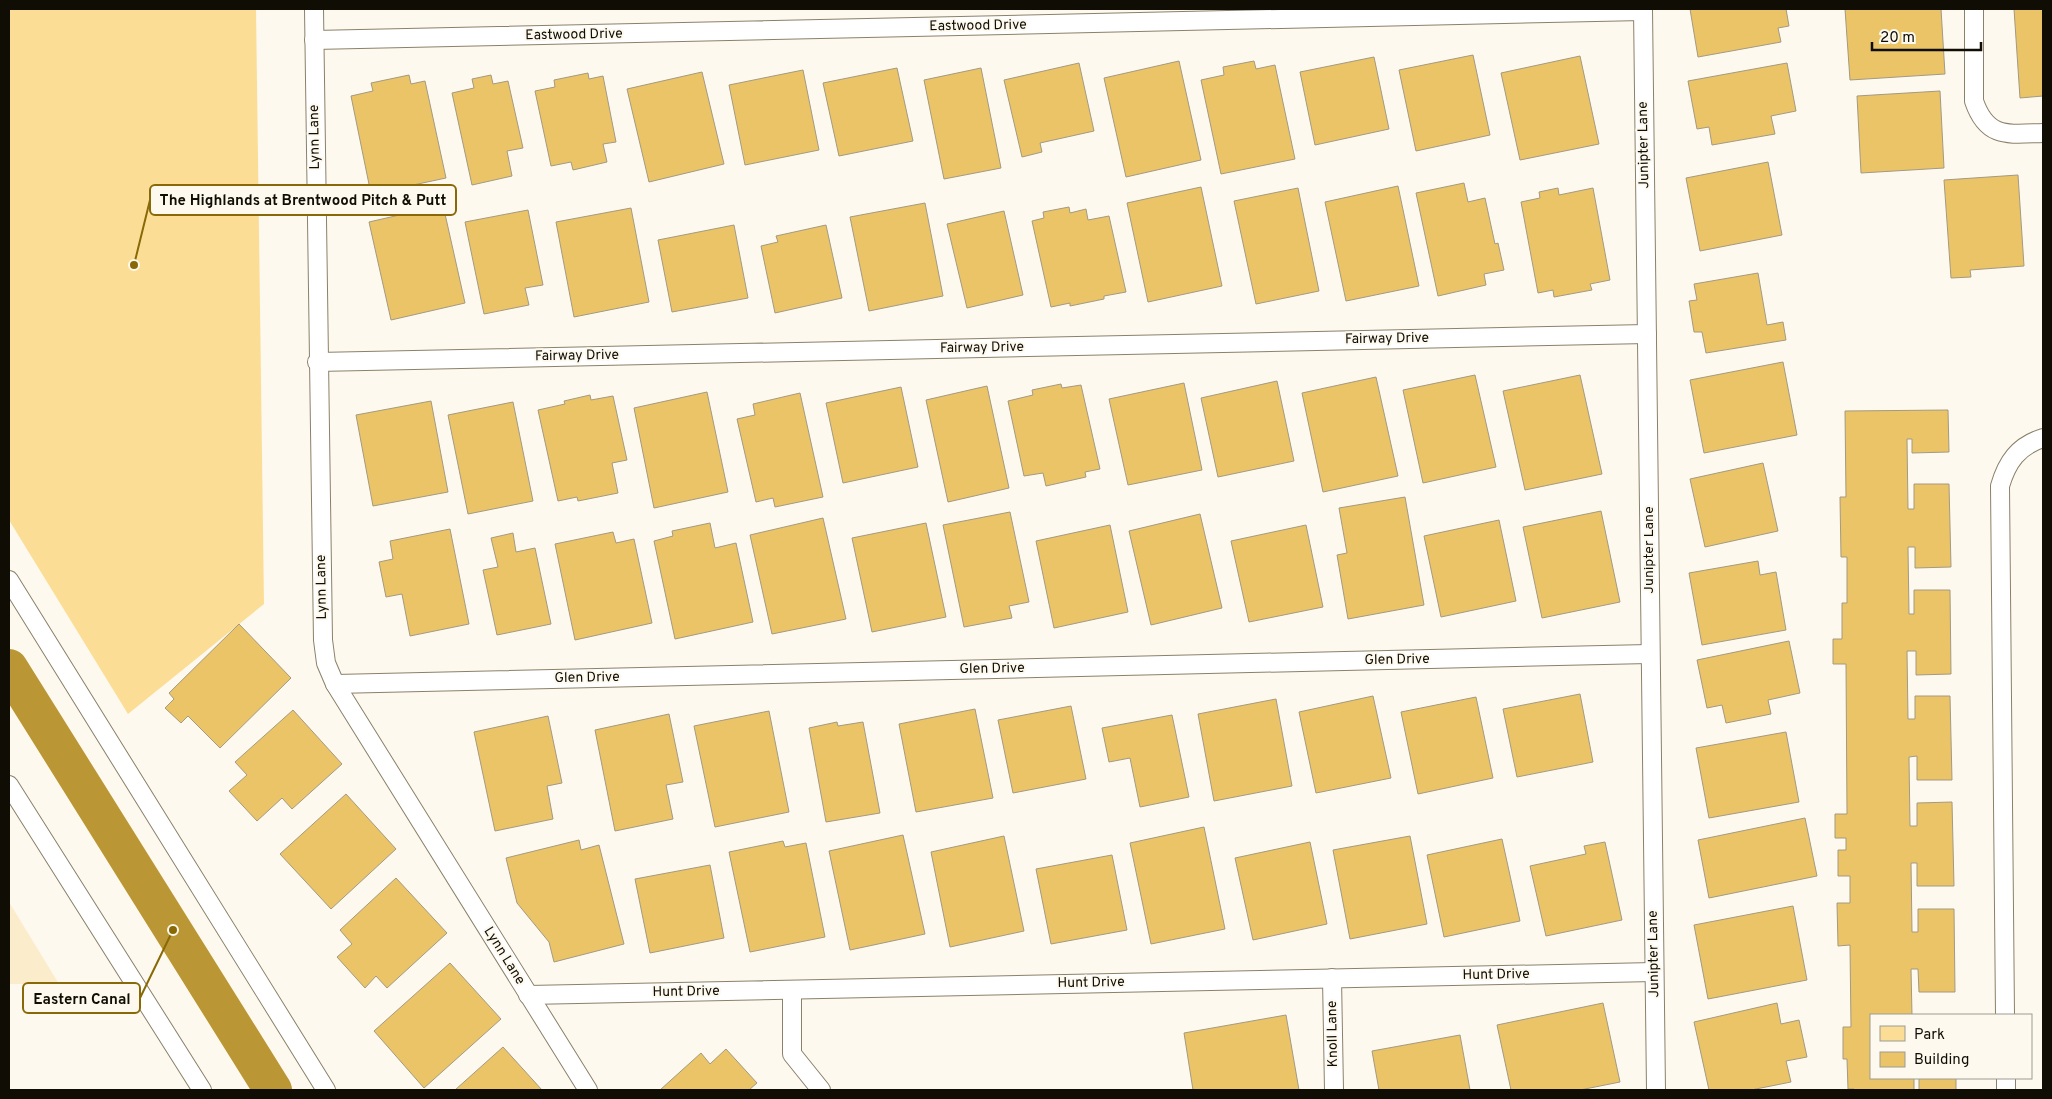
<svg xmlns="http://www.w3.org/2000/svg" width="2052" height="1099" viewBox="0 0 2052 1099" font-family="Overpass,sans-serif">
	<rect width="100%" height="100%" fill="#fdf9ee"/>
	<path fill="#fbedcb" d="M9,902L59,984H9Z"/>
	<path fill="#fbdd96" d="M9,9H256L264,604L128,714L9,520Z"/>
	<g fill="none" stroke-linecap="round" stroke-linejoin="round">
		<path stroke="#ba9634" stroke-width="38" d="M9,668L273,1090"/>
	</g>
	<g fill="#eac466" stroke="#a49a82">
		<path d="M1690,9H1786L1789,26L1778,28L1781,42L1698,57Z"/>
		<path d="M1845,9H1941L1945,74L1850,80Z"/>
		<path d="M2014,9H2043V96L2020,98Z"/>
		<path d="M1473,55L1490,135L1416,151L1399,70Z"/>
		<path d="M1580,56L1599,144L1520,160L1501,73Z"/>
		<path d="M1374,57L1389,129L1315,145L1300,72Z"/>
		<path d="M1179,61L1201,160L1126,177L1104,78Z"/>
		<path d="M1254,61L1256,69L1275,65L1295,159L1221,174L1201,80L1224,75L1223,67Z"/>
		<path d="M1079,63L1094,131L1040,143L1042,152L1022,157L1004,80Z"/>
		<path d="M1787,63L1796,111L1771,116L1775,134L1712,145L1709,127L1697,129L1688,81Z"/>
		<path d="M897,68L913,141L839,156L823,83Z"/>
		<path d="M981,68L1001,168L944,179L924,80Z"/>
		<path d="M803,70L819,150L745,165L729,85Z"/>
		<path d="M702,72L724,164L649,182L627,89Z"/>
		<path d="M588,73L589,79L603,76L616,142L603,144L607,162L573,170L571,162L551,166L535,91L555,87L554,80Z"/>
		<path d="M409,75L411,84L425,81L446,178L371,194L351,96L373,91L371,83Z"/>
		<path d="M491,75L493,84L508,81L523,148L507,151L512,176L472,185L452,93L474,88L472,79Z"/>
		<path d="M1940,91L1944,168L1861,173L1857,96Z"/>
		<path d="M1768,162L1782,235L1700,251L1686,178Z"/>
		<path d="M2018,175L2024,266L1970,270L1971,277L1951,278L1944,180Z"/>
		<path d="M1464,183L1468,202L1485,198L1495,244L1498,243L1504,270L1484,274L1486,285L1438,296L1416,193Z"/>
		<path d="M1398,186L1419,286L1346,301L1325,202Z"/>
		<path d="M1201,187L1222,286L1148,302L1127,203Z"/>
		<path d="M1298,188L1319,291L1256,304L1234,201Z"/>
		<path d="M1558,188L1559,195L1593,188L1610,280L1590,284L1592,290L1554,297L1553,290L1538,293L1521,202L1540,198L1539,192Z"/>
		<path d="M925,203L943,296L869,311L850,217Z"/>
		<path d="M443,205L465,303L391,320L369,222Z"/>
		<path d="M1069,207L1070,213L1086,209L1088,220L1109,216L1126,292L1104,296V299L1070,306V303L1051,307L1032,221L1044,218L1043,212Z"/>
		<path d="M631,208L649,302L574,317L556,222Z"/>
		<path d="M528,210L543,285L525,288L529,305L484,314L465,222Z"/>
		<path d="M1004,211L1023,295L967,308L947,224Z"/>
		<path d="M734,225L748,298L672,312L658,240Z"/>
		<path d="M826,225L842,298L775,313L761,246L778,242L776,236Z"/>
		<path d="M1758,273L1767,325L1783,322L1786,340L1706,353L1702,332H1694L1689,301L1697,300L1694,284Z"/>
		<path d="M1783,362L1797,435L1704,453L1690,380Z"/>
		<path d="M1475,375L1496,467L1423,483L1403,390Z"/>
		<path d="M1580,375L1602,474L1525,490L1503,391Z"/>
		<path d="M1376,377L1398,476L1323,492L1302,393Z"/>
		<path d="M1277,381L1294,461L1218,477L1201,398Z"/>
		<path d="M1184,383L1202,470L1128,485L1109,399Z"/>
		<path d="M1061,384L1062,388L1081,385L1100,469L1085,472L1086,477L1046,486L1043,473L1024,476L1008,401L1033,395L1032,390Z"/>
		<path d="M987,386L1009,488L948,502L926,400Z"/>
		<path d="M901,387L918,467L843,483L826,403Z"/>
		<path d="M707,392L728,492L654,508L634,408Z"/>
		<path d="M800,393L823,497L775,507L773,498L756,502L737,419L755,415L753,404Z"/>
		<path d="M590,395L591,400L613,396L627,460L612,463L618,493L578,501L577,497L558,501L538,410L565,404L564,401Z"/>
		<path d="M431,401L448,492L373,506L356,415Z"/>
		<path d="M513,402L533,501L468,514L448,415Z"/>
		<path d="M1948,410L1949,452L1912,453V439H1907L1908,509H1914V484H1949L1951,567L1915,568V547H1908L1909,614H1914V590H1950L1951,674L1916,675V651H1907L1908,719H1915V696H1950L1952,780H1917V756L1909,757L1910,826H1917V803L1952,802L1954,886H1917V863H1911L1912,932H1918V909H1954L1955,992H1919L1918,969H1911L1912,1015H1871V1078H1914V1090H1854V1089H1848L1847,1059H1843V1027H1851L1850,945L1838,946L1837,903H1850V876H1838V850H1846V838H1835V814H1847L1846,664H1833V639H1842V603H1847V557H1841L1840,497H1846L1845,411Z"/>
		<path d="M1763,463L1778,531L1705,547L1690,479Z"/>
		<path d="M1405,497L1424,605L1348,619L1337,555L1347,553L1339,508Z"/>
		<path d="M1601,511L1620,602L1542,618L1523,527Z"/>
		<path d="M1010,512L1029,602L1009,606L1012,618L964,627L943,525Z"/>
		<path d="M1200,514L1222,608L1151,625L1129,531Z"/>
		<path d="M823,518L846,619L772,634L750,535Z"/>
		<path d="M1499,520L1516,601L1441,617L1424,536Z"/>
		<path d="M710,523L715,548L736,543L753,622L675,639L654,541L673,536L672,531Z"/>
		<path d="M926,523L946,617L872,632L852,538Z"/>
		<path d="M1110,525L1128,612L1054,628L1036,541Z"/>
		<path d="M1306,525L1323,607L1249,622L1231,541Z"/>
		<path d="M450,529L469,624L410,636L402,594L386,597L379,562L393,559L390,541Z"/>
		<path d="M613,532L616,543L634,539L652,623L575,640L555,544Z"/>
		<path d="M513,533L516,552L535,548L551,624L497,635L483,570L498,567L491,538Z"/>
		<path d="M1758,561L1760,575L1776,572L1786,630L1702,645L1689,573Z"/>
		<path d="M239,624L291,678L220,748L188,716L181,723L165,708L174,699L169,693Z"/>
		<path d="M1789,641L1800,693L1768,700L1771,714L1726,723L1722,705L1707,708L1697,660Z"/>
		<path d="M1580,694L1593,762L1517,777L1503,709Z"/>
		<path d="M1373,696L1391,778L1316,793L1299,712Z"/>
		<path d="M1476,697L1493,778L1418,794L1401,712Z"/>
		<path d="M1276,699L1292,786L1214,801L1198,714Z"/>
		<path d="M1071,706L1086,779L1013,793L998,720Z"/>
		<path d="M975,709L993,798L916,812L899,724Z"/>
		<path d="M293,710L342,764L292,809L282,798L257,821L229,791L247,775L235,762Z"/>
		<path d="M769,711L789,812L715,827L694,726Z"/>
		<path d="M669,714L683,782L666,785L673,819L615,831L595,730Z"/>
		<path d="M1172,715L1189,797L1140,807L1130,758L1109,762L1102,728Z"/>
		<path d="M548,716L562,783L547,786L553,819L495,831L474,732Z"/>
		<path d="M837,722L838,726L863,722L880,813L826,822L809,728Z"/>
		<path d="M1786,732L1799,802L1709,818L1696,748Z"/>
		<path d="M346,794L396,849L331,909L280,854Z"/>
		<path d="M1805,818L1817,876L1709,898L1698,840Z"/>
		<path d="M1204,827L1225,929L1151,944L1130,843Z"/>
		<path d="M903,835L925,934L850,950L829,851Z"/>
		<path d="M1004,836L1024,931L950,947L931,852Z"/>
		<path d="M1410,836L1427,924L1350,939L1333,850Z"/>
		<path d="M1502,839L1520,921L1444,937L1427,855Z"/>
		<path d="M579,840L581,850L599,845L624,944L554,962L549,942L517,903L506,858Z"/>
		<path d="M783,841L785,847L806,843L825,937L750,952L729,852Z"/>
		<path d="M1310,842L1327,924L1253,940L1235,858Z"/>
		<path d="M1605,842L1622,920L1546,936L1530,866L1586,854L1584,846Z"/>
		<path d="M1112,855L1127,930L1051,944L1036,869Z"/>
		<path d="M710,865L724,938L650,953L635,879Z"/>
		<path d="M396,878L447,933L387,988L376,976L365,988L337,957L352,944L340,930Z"/>
		<path d="M1793,906L1807,980L1708,999L1694,925Z"/>
		<path d="M450,963L501,1019L424,1088L374,1031Z"/>
		<path d="M1603,1003L1620,1082L1580,1090H1511L1497,1025Z"/>
		<path d="M1777,1003L1781,1024L1799,1020L1807,1057L1786,1061L1791,1082L1751,1090H1709L1694,1022Z"/>
		<path d="M1286,1015L1299,1090H1193L1184,1033Z"/>
		<path d="M1460,1035L1470,1090H1379L1372,1051Z"/>
		<path d="M503,1047L542,1090H455Z"/>
		<path d="M726,1049L757,1083L749,1090H660L701,1053L710,1064Z"/>
		<rect x="1919" y="1078" width="37" height="12"/>
	</g>
	<g fill="none" stroke-linecap="round" stroke-linejoin="round">
		<defs>
			<g id="lane">
				<path d="M314,9L323,640L326,663L335,684L588,1090"/>
				<path d="M1643,9L1656,1090"/>
				<path d="M1974,9V101C1987,139 2008,134 2043,133"/>
				<path d="M314,40L1643,11"/>
				<path d="M317,362L1647,334"/>
				<path d="M9,580L326,1090"/>
				<path d="M335,684L1649,654"/>
				<path d="M9,785L202,1090"/>
				<path d="M1332,978L1334,1090"/>
				<path d="M792,990V1054L821,1090"/>
				<path d="M528,995L1654,972"/>
				<path d="M2005,1015L2000,486C2007,462 2018,446 2043,438"/>
				<path d="M2006,1078V1090"/>
			</g>
		</defs>
		<use href="#lane" stroke="#8b816a" stroke-width="20"/>
		<use href="#lane" stroke="#fff" stroke-width="18"/>
	</g>
	<g text-anchor="middle" dominant-baseline="central" stroke-width="4" stroke-linejoin="round" paint-order="stroke">
		<g font-size="14" fill="#100d05" stroke="#fdf9ee">
			<text transform="translate(978 26) rotate(-1)">Eastwood Drive</text>
			<text transform="translate(574 35) rotate(-1)">Eastwood Drive</text>
			<text transform="translate(315 137) rotate(-91)">Lynn Lane</text>
			<text transform="translate(1644 145) rotate(-91)">Junipter Lane</text>
			<text transform="translate(1387 339) rotate(-1)">Fairway Drive</text>
			<text transform="translate(982 348) rotate(-1)">Fairway Drive</text>
			<text transform="translate(577 356) rotate(-1)">Fairway Drive</text>
			<text transform="translate(1649 550) rotate(-90)">Junipter Lane</text>
			<text transform="translate(322 587) rotate(-91)">Lynn Lane</text>
			<text transform="translate(1397 660) rotate(-1)">Glen Drive</text>
			<text transform="translate(992 669) rotate(-1)">Glen Drive</text>
			<text transform="translate(587 678) rotate(-1)">Glen Drive</text>
			<text transform="translate(1654 954) rotate(-91)">Junipter Lane</text>
			<text transform="translate(504 956) rotate(58)">Lynn Lane</text>
			<text transform="translate(1496 975) rotate(-1)">Hunt Drive</text>
			<text transform="translate(1091 983) rotate(-1)">Hunt Drive</text>
			<text transform="translate(686 992) rotate(-1)">Hunt Drive</text>
			<text transform="translate(1333 1034) rotate(-91)">Knoll Lane</text>
		</g>
	</g>
	<path fill="none" stroke="#886906" stroke-width="2" d="M134 265L150 200M173 930L140 998"/>
	<g fill="#886906" stroke="#fdf9ee" stroke-width="2">
		<circle cx="134" cy="265" r="5"/>
		<circle cx="173" cy="930" r="5"/>
	</g>
	<g fill="#fdf9ee" stroke="#886906" stroke-width="2">
		<rect x="150" y="185" width="306" height="30" rx="5"/>
		<rect x="23" y="983" width="117" height="30" rx="5"/>
	</g>
	<g font-size="15" text-anchor="middle" font-weight="bold" fill="#100d05">
		<text x="303" y="205">The Highlands at Brentwood Pitch &amp; Putt</text>
		<text x="82" y="1004">Eastern Canal</text>
	</g>
	<rect width="2052" height="1099" fill="none" stroke="#100d05" stroke-width="20"/>
	<rect x="1870" y="1014" width="162" height="65" fill="#fdf9ee" stroke="#9e9b91"/>
	<rect x="1880" y="1026" width="25" height="15" fill="#fbdd96" stroke="#9e9b91"/>
	<text x="1914" y="1039" font-size="15" fill="#100d05">Park</text>
	<rect x="1880" y="1052" width="25" height="15" fill="#eac466" stroke="#9e9b91"/>
	<text x="1914" y="1064" font-size="15" fill="#100d05">Building</text>
	<path d="M1872 42v8h109v-8" fill="none" stroke="#100d05" stroke-width="2.5"/>
	<text x="1880" y="42" font-size="15" fill="#100d05" stroke="#fdf9ee" stroke-width="4" paint-order="stroke">20 m</text>
</svg>
